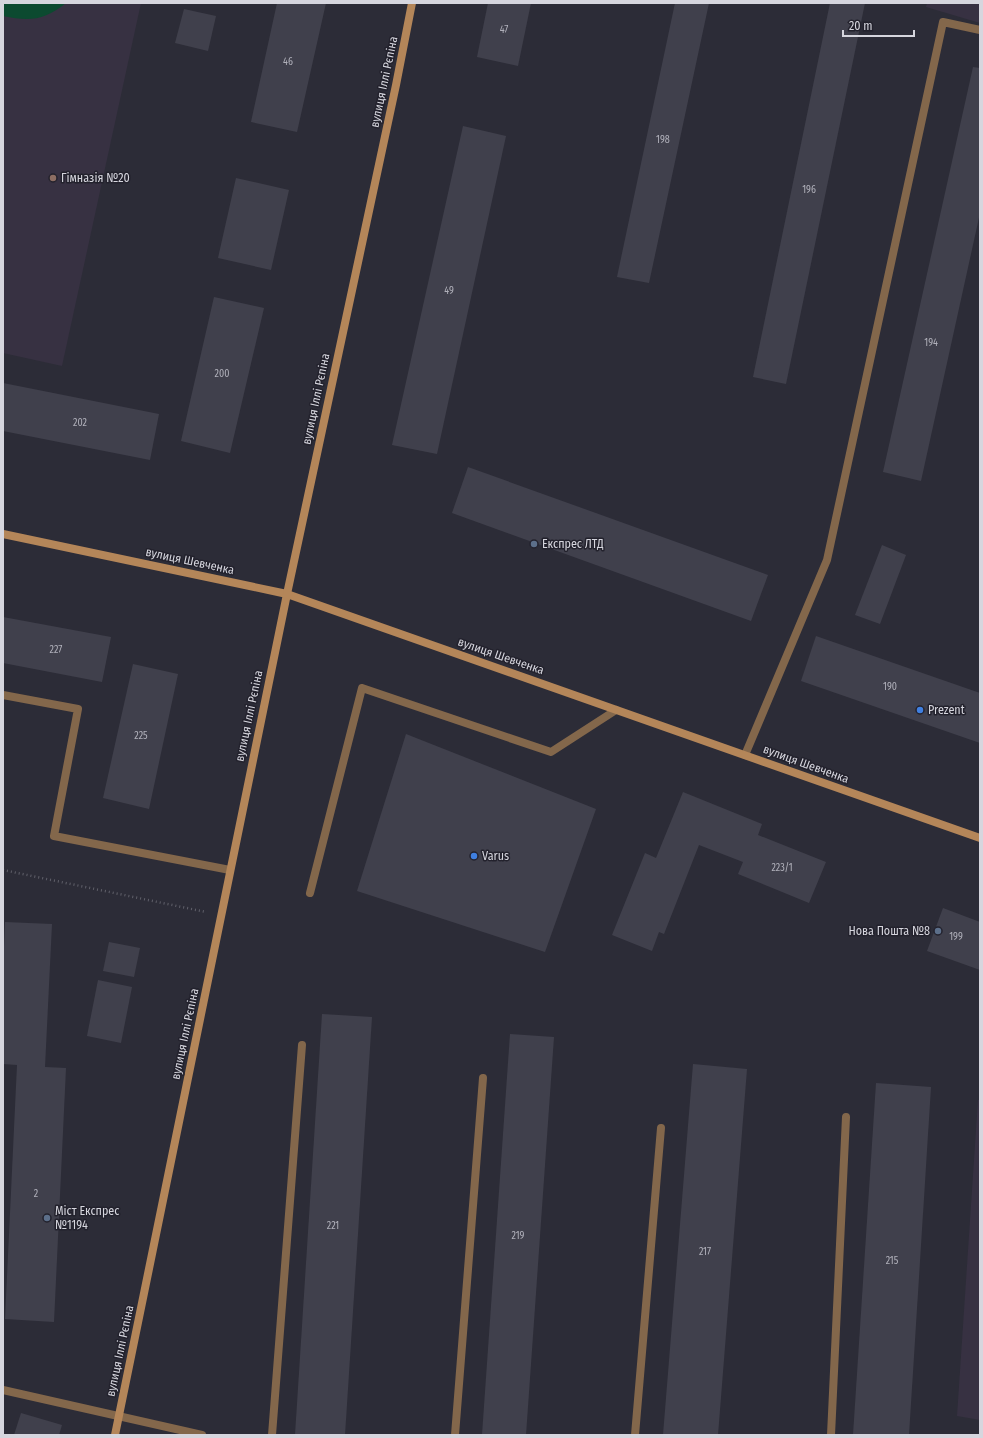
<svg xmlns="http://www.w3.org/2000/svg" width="983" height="1438" viewBox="0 0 983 1438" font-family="'Fira Sans Condensed',sans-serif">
	<rect width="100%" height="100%" fill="#2c2c37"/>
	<g fill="#373142">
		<path d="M3,3H141L62,366L3,353Z"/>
		<path d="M927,3H980V23L926,7Z"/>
		<path d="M978,1100H980V1420L957,1416Z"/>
	</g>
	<path fill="#0c4a30" d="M3,3H66C45,20 30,22 3,16Z"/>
	<g fill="#40404c">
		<path d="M277,3H326L297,132L251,122Z"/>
		<path d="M488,3H531L518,66L477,57Z"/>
		<path d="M675,3H709L649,283L617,277Z"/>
		<path d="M830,3H865L786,384L753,377Z"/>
		<path d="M184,9L216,16L208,51L175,43Z"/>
		<path d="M973,67L980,68V213L921,481L883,472Z"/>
		<path d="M463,126L506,136L437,454L392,445Z"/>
		<path d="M236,178L289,190L271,270L218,258Z"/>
		<path d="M214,297L264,308L230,453L181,441Z"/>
		<path d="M3,383L159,414L150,460L3,431Z"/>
		<path d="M468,467L768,575L751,621L452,513Z"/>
		<path d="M882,545L906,555L880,624L855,615Z"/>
		<path d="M3,617L111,637L102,682L3,663Z"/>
		<path d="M816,636L980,693V743L801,681Z"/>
		<path d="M133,664L178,674L149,809L103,798Z"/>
		<path d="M406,734L596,809L545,952L357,891Z"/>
		<path d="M683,792L762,824L758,835L826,862L809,903L738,874L743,862L699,845L664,934L659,932L652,951L612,935L645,853L656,858Z"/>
		<path d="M943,908L980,922V970L927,951Z"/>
		<path d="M5,922L52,924L45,1067L66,1068L54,1322L5,1319L17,1065L3,1064V970Z"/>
		<path d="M109,942L140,948L134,977L103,971Z"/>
		<path d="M98,980L132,987L121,1043L87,1036Z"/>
		<path d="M322,1014L372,1017L345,1435H295Z"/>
		<path d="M510,1034L554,1037L526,1435H482Z"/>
		<path d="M693,1064L747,1069L718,1435H663Z"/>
		<path d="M876,1083L931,1087L909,1435H853Z"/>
		<path d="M21,1413L62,1425L59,1435H14Z"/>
	</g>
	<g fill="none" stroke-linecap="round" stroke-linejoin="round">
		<path stroke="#60606a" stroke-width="2.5" stroke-dasharray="1 3" stroke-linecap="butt" d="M3,870L206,912"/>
		<g stroke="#83674b" stroke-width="8">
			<path d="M3,695L78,709L54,836L230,870"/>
			<path d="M745,755L827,560L943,22L980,30"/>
			<path d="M310,893L362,688L551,752L616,710"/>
			<path d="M272,1435L302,1045"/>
			<path d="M455,1435L483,1078"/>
			<path d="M635,1435L661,1128"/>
			<path d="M831,1435L846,1117"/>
		</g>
		<path stroke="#83674b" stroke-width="8" d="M3,1390L202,1435"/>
		<g stroke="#b48659" stroke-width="8">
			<path d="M3,534L287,594L980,838"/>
			<path d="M115,1435L287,594L396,85L412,3"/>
		</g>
	</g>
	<circle fill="#8d6e63" stroke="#23222d" stroke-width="1.5" cx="53" cy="178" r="4"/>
	<g fill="#5c6f8a" stroke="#23222d" stroke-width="1.5">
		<circle cx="534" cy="544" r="4"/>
		<circle cx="938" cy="931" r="4"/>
		<circle cx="47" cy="1218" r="4"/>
	</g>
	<g fill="#3f7fe0" stroke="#23222d" stroke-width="1.5">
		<circle cx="920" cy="710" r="4"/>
		<circle cx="474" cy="856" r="4"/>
	</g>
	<g text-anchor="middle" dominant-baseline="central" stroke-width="3" stroke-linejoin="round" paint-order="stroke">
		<g font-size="10" fill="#b0b0ba">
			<text x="504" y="30">47</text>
			<text x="288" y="62">46</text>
			<text x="663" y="140">198</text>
			<text x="809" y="190">196</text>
			<text x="449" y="291">49</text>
			<text x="931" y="343">194</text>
			<text x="222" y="374">200</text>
			<text x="80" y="423">202</text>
			<text x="56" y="650">227</text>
			<text x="890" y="687">190</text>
			<text x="141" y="736">225</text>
			<text x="782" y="868">223/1</text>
			<text x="956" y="937">199</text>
			<text x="36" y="1194">2</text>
			<text x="333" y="1226">221</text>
			<text x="518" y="1236">219</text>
			<text x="705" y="1252">217</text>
			<text x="892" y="1261">215</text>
		</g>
		<g font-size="12" fill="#d6d6de" stroke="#23222d">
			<text transform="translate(384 82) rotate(-78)">вулиця Іллі Рєпіна</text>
			<text transform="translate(316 399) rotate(-78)">вулиця Іллі Рєпіна</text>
			<text transform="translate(190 561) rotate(12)">вулиця Шевченка</text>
			<text transform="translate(501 656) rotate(19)">вулиця Шевченка</text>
			<text transform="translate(249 716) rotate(-78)">вулиця Іллі Рєпіна</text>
			<text transform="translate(806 764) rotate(20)">вулиця Шевченка</text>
			<text transform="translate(185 1034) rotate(-78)">вулиця Іллі Рєпіна</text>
			<text transform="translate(120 1351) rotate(-78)">вулиця Іллі Рєпіна</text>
		</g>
		<g font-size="12" fill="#d6d6de" stroke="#23222d" text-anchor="start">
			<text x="61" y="178">Гімназія №20</text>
			<text x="542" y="544">Експрес ЛТД</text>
			<text x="928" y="710">Prezent</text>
			<text x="482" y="856">Varus</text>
			<text x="930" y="931" text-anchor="end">Нова Пошта №8</text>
			<text x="55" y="1211">Міст Експрес<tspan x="55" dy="14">№1194</tspan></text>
		</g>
	</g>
	<rect width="983" height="1438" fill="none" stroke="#d6d6de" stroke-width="8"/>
	<path d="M843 30v6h71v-6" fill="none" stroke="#d6d6de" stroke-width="2"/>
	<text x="849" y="30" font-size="12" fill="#d6d6de" stroke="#23222d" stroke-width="3" paint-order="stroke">20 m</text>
</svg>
